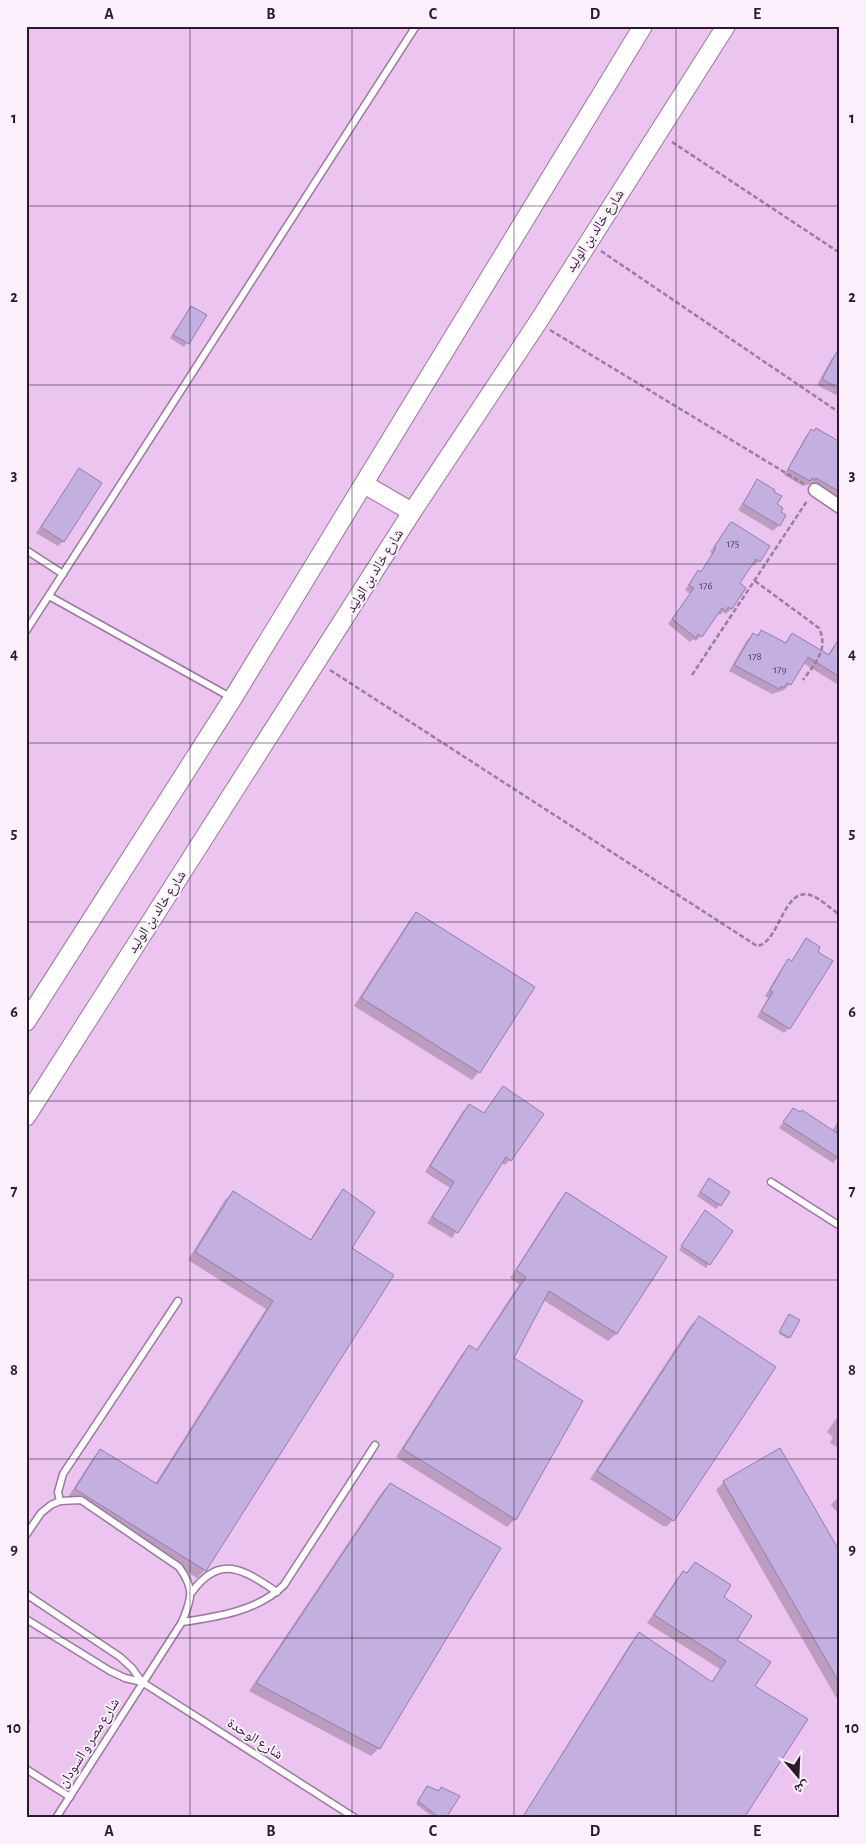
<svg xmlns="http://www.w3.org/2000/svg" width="866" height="1844" viewBox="0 0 866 1844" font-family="'Alegreya Sans','Noto Naskh Arabic',sans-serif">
	<rect width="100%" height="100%" fill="#ebc4ef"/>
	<g fill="#0003">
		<path d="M191,307L205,316L184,347L170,338Z"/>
		<path d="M837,353L840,354V397L817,385L832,358Z"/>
		<path d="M811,431L840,449V500L810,484L803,486L784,475L806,436Z"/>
		<path d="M79,470L63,541L58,546L36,533Z"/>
		<path d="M757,481L776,505L779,525L773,531L738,510Z"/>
		<path d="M730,524L768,547L759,561L754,566L751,564L738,584L745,588L731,609L726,614L723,612L720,615L717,613L701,636L696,641L693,639L690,642L668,624L690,594L685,590L693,577L700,573L712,554L710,552Z"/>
		<path d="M761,631L785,643L792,635L827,656L833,647L840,643V686L803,663L790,684L784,690L772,694L729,671L747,640L753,635L756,636Z"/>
		<path d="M416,913L479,1072L472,1080L354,1006L409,921Z"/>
		<path d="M806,940L789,1028L784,1033L757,1017L768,998L765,996L783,966L789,961L791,962Z"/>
		<path d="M503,1087L510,1160L505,1165L501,1163L452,1238L427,1223L450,1188L425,1172L463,1111L469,1106L483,1114Z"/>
		<path d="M793,1109L832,1131L840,1118V1155L833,1163L779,1128Z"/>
		<path d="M706,1183L720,1205L716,1209L697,1196Z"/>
		<path d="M343,1191L350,1249L392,1275L205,1570L197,1578L68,1497L93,1458L101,1450L155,1484L266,1309L188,1260L225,1200L233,1193L310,1240L336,1198Z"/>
		<path d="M566,1194L665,1257L616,1334L608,1341L543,1300L513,1358L581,1401L515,1519L507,1527L396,1457L462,1354L469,1347L476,1351L519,1284L510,1278L559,1201Z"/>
		<path d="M705,1212L722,1222L709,1264L706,1268L679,1250Z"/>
		<path d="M788,1317L789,1337L788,1339L779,1334Z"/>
		<path d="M699,1318L675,1518L667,1526H663L590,1479L691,1325Z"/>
		<path d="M840,1413V1449L830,1443L833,1437L827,1432Z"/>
		<path d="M724,1482L840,1554V1704L716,1490Z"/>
		<path d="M390,1484L379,1748L371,1756L249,1691L382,1492Z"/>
		<path d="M840,1495V1516L831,1505Z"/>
		<path d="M695,1563L722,1597L753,1687L522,1818L630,1644L638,1636L711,1683L720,1669L647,1623L676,1580L683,1572L685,1574Z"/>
		<path d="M26,1706L30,1722L26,1727Z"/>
		<path d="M425,1791L444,1818H434L416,1804Z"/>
	</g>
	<g fill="#c3afe0" stroke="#917ead">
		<path d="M191,306L207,315L189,344L173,335Z"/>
		<path d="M840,346V389L822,379Z"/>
		<path d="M816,428L840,442V492L816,478L815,480L812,478L810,481L788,469L811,429L814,431Z"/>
		<path d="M79,468L102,483L64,542L41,527Z"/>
		<path d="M757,479L775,490L774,492L782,496L777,504L783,508L781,512L786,515L780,526L743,504Z"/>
		<path d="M732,522L770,546L760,562L756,559L740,583L746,588L732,609L728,607L726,611L722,608L702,637L698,634L696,638L672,619L694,588L689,585L698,570L701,572L716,548L714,547L730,523Z"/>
		<path d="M761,630L786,643L792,633L829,655L840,637V677L808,657L791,685L787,683L784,688L781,686L779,689L734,665L753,633L758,636Z"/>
		<path d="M416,912L535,987L480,1073L361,998Z"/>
		<path d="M806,938L820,947L818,952L833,961L790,1029L761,1011L773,992L770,990L788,959L792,961Z"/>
		<path d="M503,1086L544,1114L511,1161L506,1157L458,1233L432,1217L454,1182L430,1166L469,1104L484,1113Z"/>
		<path d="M793,1108L800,1112L802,1110L840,1135V1159L783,1122Z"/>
		<path d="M709,1178L730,1192L721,1206L700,1192Z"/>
		<path d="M343,1189L375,1212L352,1248L394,1275L206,1571L75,1489L100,1449L157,1484L273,1301L195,1252L233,1191L311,1240Z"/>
		<path d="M566,1192L667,1257L617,1334L549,1291L514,1358L583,1401L516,1520L403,1449L469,1345L477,1350L526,1277L516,1270Z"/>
		<path d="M705,1210L733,1231L710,1265L681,1246Z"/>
		<path d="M789,1314L800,1320L790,1338L779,1332Z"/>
		<path d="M699,1316L776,1367L674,1521L597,1471Z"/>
		<path d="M780,1448L840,1552V1684L723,1481Z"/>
		<path d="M390,1483L501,1548L380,1749L256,1683Z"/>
		<path d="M695,1562L731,1585L724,1597L752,1616L737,1640L771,1662L755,1686L808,1719L744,1818H522L639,1632L712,1682L726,1661L654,1615L683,1571L687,1573Z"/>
		<path d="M427,1786L439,1791L441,1787L460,1796L446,1818H440L418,1801Z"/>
	</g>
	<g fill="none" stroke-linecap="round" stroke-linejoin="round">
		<defs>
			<g id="service">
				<path d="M26,550L63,574"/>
				<path d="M49,596L232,698"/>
				<path d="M26,631L416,26"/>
				<path d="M771,1182L840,1226"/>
				<path d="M60,1501L58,1492L63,1474L178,1301"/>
				<path d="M26,1535L41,1513L51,1505L60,1501L81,1500L179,1567C195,1589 192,1598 182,1622L56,1818"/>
				<path d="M192,1592C220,1553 244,1570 277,1592"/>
				<path d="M26,1594L120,1657L132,1668L142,1682"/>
				<path d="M26,1619L110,1671L125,1678L142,1682L355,1818"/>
				<path d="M182,1622C217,1617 258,1611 284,1585L375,1445"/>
				<path d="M26,1769L70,1797"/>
			</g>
			<path id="minor" d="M815,490L840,507"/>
			<g id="secondary">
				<path d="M364,484L412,512"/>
				<path d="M26,1022L233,698L643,26"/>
				<path d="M26,1117L412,512L538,322L726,26"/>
			</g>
		</defs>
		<use href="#service" stroke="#9c78a0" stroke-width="9"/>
		<use href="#minor" stroke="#9c78a0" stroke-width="15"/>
		<use href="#secondary" stroke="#9c78a0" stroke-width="20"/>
		<g stroke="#9a7e9e" stroke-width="2.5" stroke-dasharray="5 2.5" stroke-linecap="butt">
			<path d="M672,142L840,253"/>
			<path d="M601,251L840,413"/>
			<path d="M550,330L804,484"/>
			<path d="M755,581L819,628C829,650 815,663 803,680"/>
			<path d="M330,670L757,946C779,944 783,887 810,895C820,898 831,909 840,915"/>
			<path d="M692,675L807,501"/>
		</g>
		<use href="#service" stroke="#fff" stroke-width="6"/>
		<use href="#minor" stroke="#fff" stroke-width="12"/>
		<use href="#secondary" stroke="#fff" stroke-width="18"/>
	</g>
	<path fill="none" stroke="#291b2b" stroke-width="1" stroke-opacity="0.55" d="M190,26V1818M352,26V1818M514,26V1818M676,26V1818M26,206H840M26,385H840M26,564H840M26,743H840M26,922H840M26,1101H840M26,1280H840M26,1459H840M26,1638H840"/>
	<g text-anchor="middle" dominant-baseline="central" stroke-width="4" stroke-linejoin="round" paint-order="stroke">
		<g font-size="11" fill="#504058">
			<text x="733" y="543">175</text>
			<text x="706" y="585">176</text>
			<text x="755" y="656">178</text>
			<text x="780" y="669">179</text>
		</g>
		<g font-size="14" fill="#291b2b" stroke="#fcf0fd">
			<text transform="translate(595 231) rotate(-57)">شارع خالد بن الوليد</text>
			<text transform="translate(375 571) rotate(-58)">شارع خالد بن الوليد</text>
			<text transform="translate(157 912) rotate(-57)">شارع خالد بن الوليد</text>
			<text transform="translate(255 1739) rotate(33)">شارع الوحدة</text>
			<text transform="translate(89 1743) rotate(-58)">شارع مصر و السودان</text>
		</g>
	</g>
	<rect width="866" height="1844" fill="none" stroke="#fcf0fd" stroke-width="55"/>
	<g transform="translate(798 1776) rotate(161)" stroke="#fcf0fd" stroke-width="4" paint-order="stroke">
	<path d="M0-4L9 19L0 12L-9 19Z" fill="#291b2b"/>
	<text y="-8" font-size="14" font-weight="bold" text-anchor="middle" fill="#291b2b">ش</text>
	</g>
	<rect x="28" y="28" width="810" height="1788" fill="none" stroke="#291b2b" stroke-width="2"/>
	<g font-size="16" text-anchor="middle" font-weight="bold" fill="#291b2b">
		<text x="109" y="19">A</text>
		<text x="271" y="19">B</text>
		<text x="433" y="19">C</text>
		<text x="595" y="19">D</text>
		<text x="757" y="19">E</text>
		<text x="14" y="123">1</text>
		<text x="852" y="123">1</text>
		<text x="14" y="302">2</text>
		<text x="852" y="302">2</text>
		<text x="14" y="480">3</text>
		<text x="852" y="480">3</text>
		<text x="14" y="659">4</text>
		<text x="852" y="659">4</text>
		<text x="14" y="838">5</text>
		<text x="852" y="838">5</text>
		<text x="14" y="1017">6</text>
		<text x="852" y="1017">6</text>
		<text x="14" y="1196">7</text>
		<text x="852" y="1196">7</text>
		<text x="14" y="1375">8</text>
		<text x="852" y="1375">8</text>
		<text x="14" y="1554">9</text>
		<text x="852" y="1554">9</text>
		<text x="14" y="1733">10</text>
		<text x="852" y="1733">10</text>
		<text x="109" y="1836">A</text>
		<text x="271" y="1836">B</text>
		<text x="433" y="1836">C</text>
		<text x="595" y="1836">D</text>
		<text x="757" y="1836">E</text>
	</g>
</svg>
